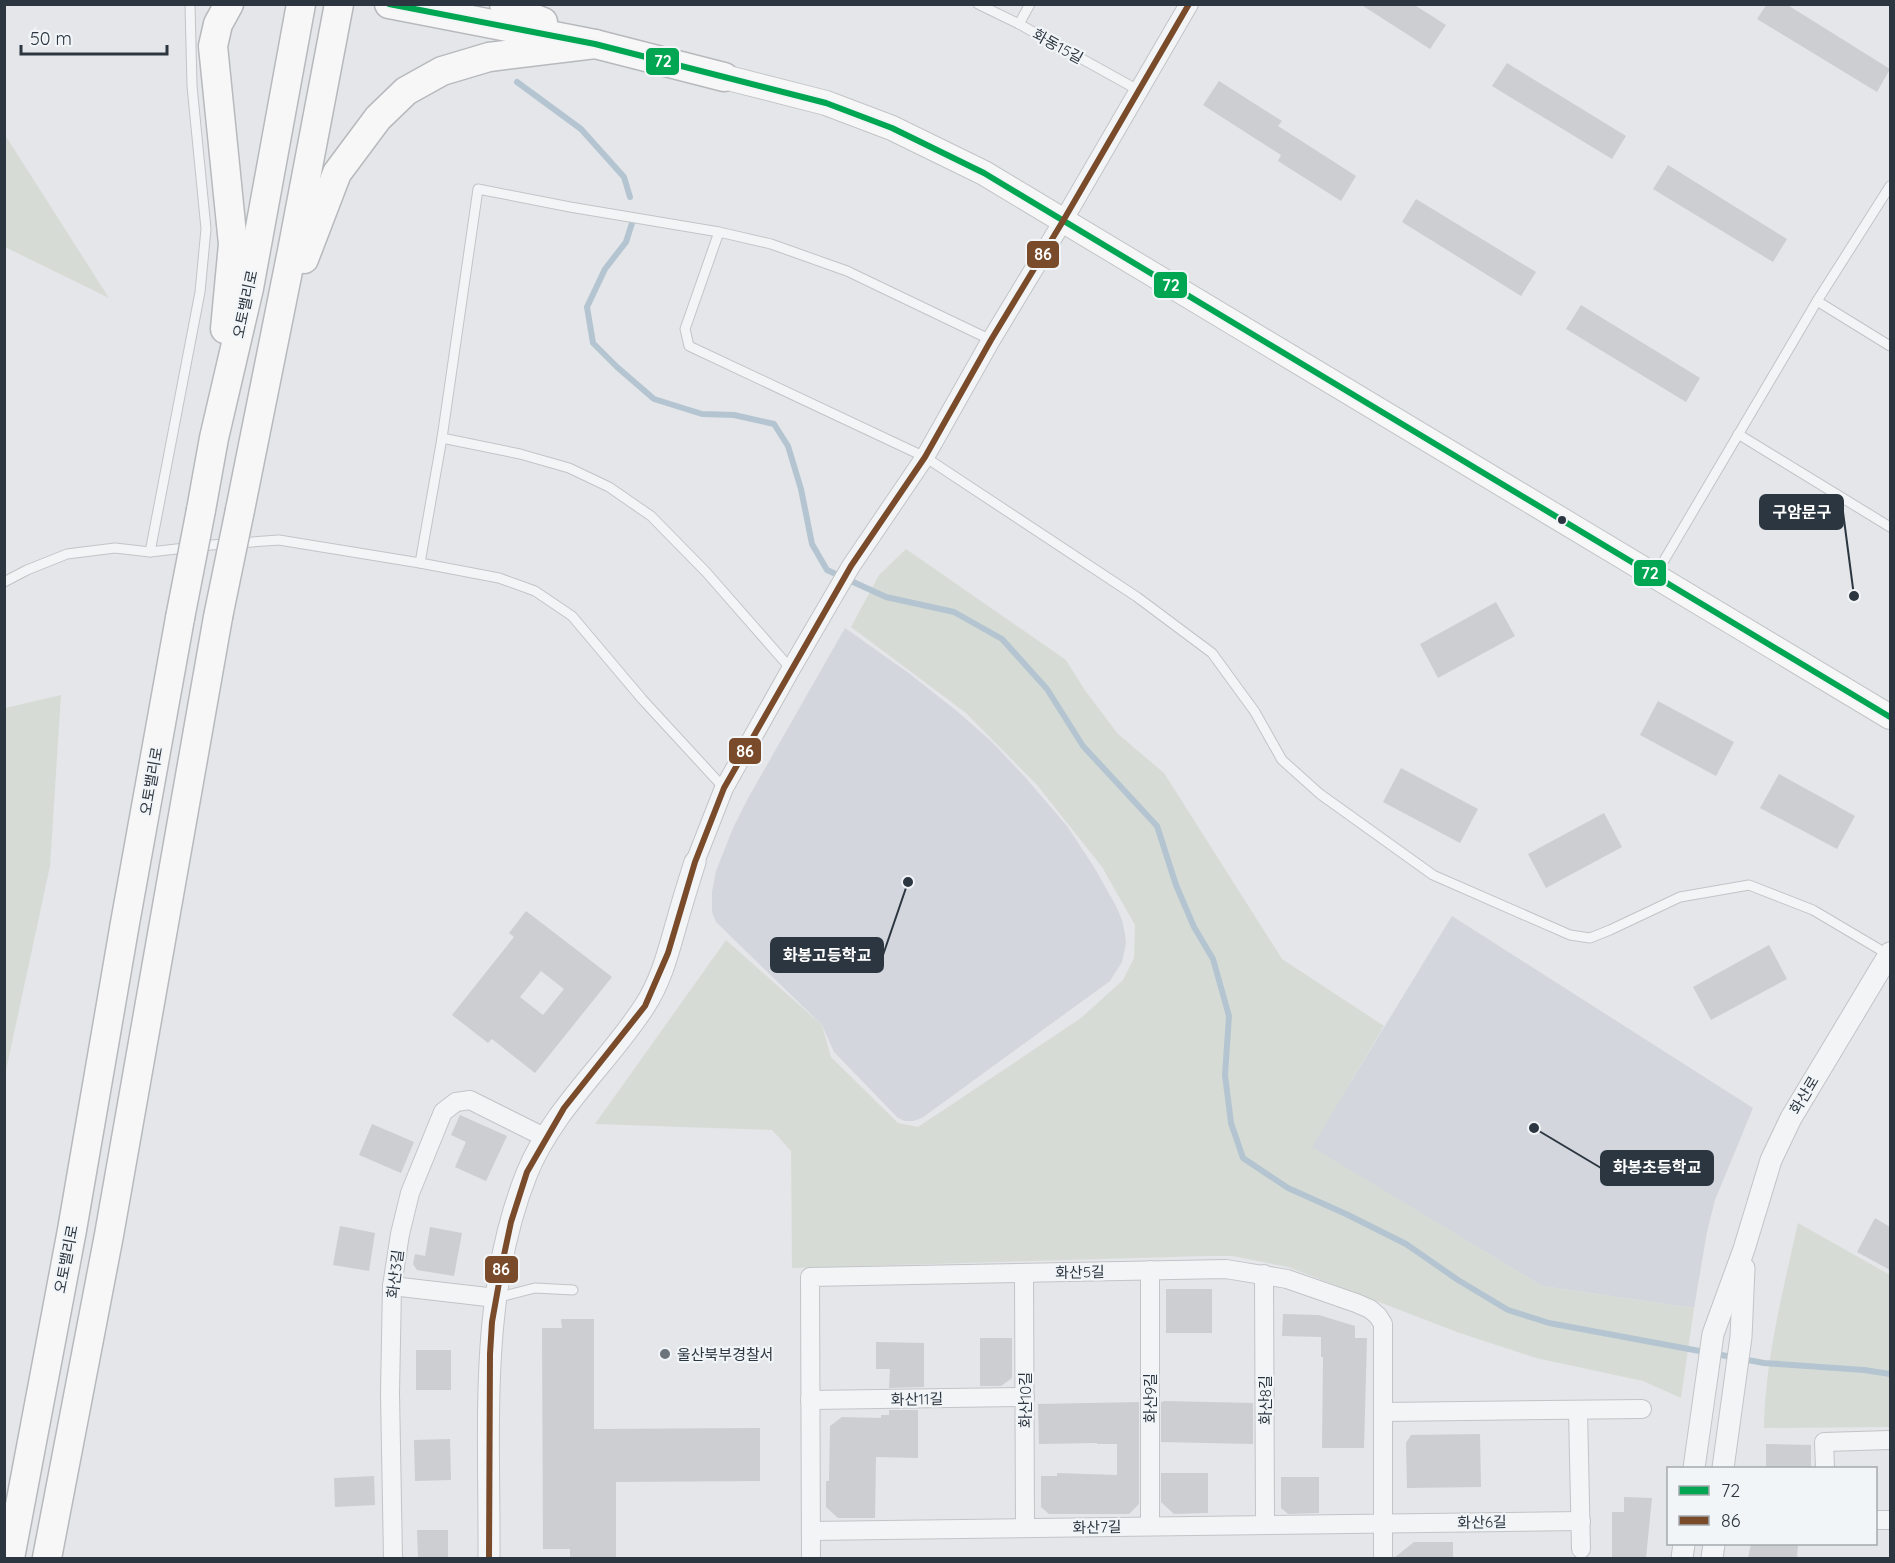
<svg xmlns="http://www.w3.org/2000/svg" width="1895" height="1563" viewBox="0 0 1895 1563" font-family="Quicksand,'Noto Sans KR',sans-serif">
	<rect width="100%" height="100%" fill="#e4e6e9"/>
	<g fill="#d3d6dc">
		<path d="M845,628L910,674L958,712L992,742L1025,777L1067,826L1094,867L1116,906L1122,920L1125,934L1126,943L1122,962L1110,981L922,1118L913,1121H905L898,1118L834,1052L822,1025L716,922L712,912V892L716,871L733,828L747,800Z"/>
		<path d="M1452,916L1753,1108L1715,1200L1707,1232L1694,1308L1542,1286L1311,1147Z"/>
	</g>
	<g fill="#d6dcd5">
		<path d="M4,135H5L109,298L5,247Z"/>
		<path d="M906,549L1066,660L1084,689L1118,734L1164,773L1282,959L1384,1026L1312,1147L1542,1286L1694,1308L1681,1398L1643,1381L1536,1358L1457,1332L1288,1267L1232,1256H1206L792,1268L791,1151L772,1130L595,1124L726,940L822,1025L831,1057L898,1123L918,1127L1081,1018L1123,980L1134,958L1135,925L1102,867L1037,785L966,713L851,627L879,575Z"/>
		<path d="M61,695L50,866L5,1075V708Z"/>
		<path d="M1798,1223L1890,1275V1427L1764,1428C1765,1359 1783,1291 1798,1223Z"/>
	</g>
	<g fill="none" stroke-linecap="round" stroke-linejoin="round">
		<g stroke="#b4c5d1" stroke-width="6">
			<path d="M517,82L581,129L624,177L630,197"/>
			<path d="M633,220L626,242L605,269L587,307L593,343L617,367L654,399L702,414L734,415L774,424L788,446L801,489L812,544L827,570L886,597L954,612L1002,639L1047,689L1083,746L1157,826L1176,885L1194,927L1213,959L1229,1016L1225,1075L1231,1123L1243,1158L1288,1188L1346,1214L1406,1244L1458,1280L1508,1310L1549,1323L1764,1363L1864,1370L1890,1374"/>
		</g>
	</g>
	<g fill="#ccced1" fill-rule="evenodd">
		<path d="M1360,4H1413L1446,25L1430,49Z"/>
		<path d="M1767,4H1786L1890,69L1877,92L1757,19Z"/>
		<path d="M1507,63L1626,136L1612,159L1492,86Z"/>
		<path d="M1219,81L1282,121L1278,126L1356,176L1341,201L1278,161L1281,155L1203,105Z"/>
		<path d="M1668,165L1787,239L1773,262L1653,189Z"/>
		<path d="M1416,199L1536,272L1521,296L1402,222Z"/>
		<path d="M1581,305L1700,378L1686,402L1566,329Z"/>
		<path d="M1496,602L1515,636L1438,678L1420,644Z"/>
		<path d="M1658,701L1734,742L1716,776L1640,735Z"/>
		<path d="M1401,768L1478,809L1460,843L1383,802Z"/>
		<path d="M1779,774L1855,816L1837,849L1760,808Z"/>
		<path d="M1604,813L1622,847L1546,888L1528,854Z"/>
		<path d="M526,911L612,977L535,1073L492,1039L488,1043L452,1015L514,937L509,933ZM541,971L564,989L543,1015L520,997Z"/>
		<path d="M1769,945L1787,979L1711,1020L1693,987Z"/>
		<path d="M460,1115L507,1136L486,1181L455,1167L466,1142L451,1135Z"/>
		<path d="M372,1124L414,1142L401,1173L359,1155Z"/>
		<path d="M1875,1218L1890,1227V1270L1857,1252Z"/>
		<path d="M340,1226L375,1233L369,1271L333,1265Z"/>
		<path d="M430,1227L462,1233L454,1276L417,1270L413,1264L415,1254L425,1256Z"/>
		<rect x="1166" y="1289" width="46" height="44"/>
		<path d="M1283,1314L1319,1315L1355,1326V1338H1367L1364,1448H1322L1323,1357H1321V1337L1282,1336Z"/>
		<path d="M561,1319H594V1429L760,1428V1481L616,1482V1558H570V1549H543L542,1328H562Z"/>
		<path d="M980,1338H1012V1378L1001,1386H980Z"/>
		<path d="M876,1342L924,1343V1387L889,1388L890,1369H876Z"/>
		<rect x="416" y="1350" width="35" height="40"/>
		<path d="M1165,1401L1253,1403V1444L1161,1442V1402Z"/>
		<path d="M1139,1402V1504L1129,1514H1049L1041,1507V1476H1057V1473L1117,1475V1444H1097V1443L1039,1444L1038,1404Z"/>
		<path d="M889,1410H918V1458L876,1457L875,1518H838L826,1507V1481H829L830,1426L842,1417L881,1418V1415H889Z"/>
		<path d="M1480,1434L1481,1487L1407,1488L1406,1443L1411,1435Z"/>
		<path d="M450,1439L451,1480L415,1481L414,1440Z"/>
		<path d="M1766,1444L1811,1445V1468H1766Z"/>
		<path d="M1161,1473H1208V1513L1174,1514L1161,1502Z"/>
		<path d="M374,1476L375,1505L335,1507L334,1478Z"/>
		<path d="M1281,1477H1319V1513L1288,1514L1281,1508Z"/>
		<path d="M1624,1497L1652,1498L1646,1558H1612V1512H1624Z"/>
		<path d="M417,1530H448V1558H418Z"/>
		<path d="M1414,1542H1453V1558H1394Z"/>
		<path d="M1751,1544H1798L1797,1558H1748Z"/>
	</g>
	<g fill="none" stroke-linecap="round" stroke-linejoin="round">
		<defs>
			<g id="service">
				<path d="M978,4L1019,24L1138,90"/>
				<path d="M1019,24L1030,4"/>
				<path d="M719,232L685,329L689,346L925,457L1137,597L1212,653L1255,712L1282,760L1320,794L1433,875L1570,935L1590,938L1610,930L1680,897L1749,885L1813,910L1889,955"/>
				<path d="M1817,301L1890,346"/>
				<path d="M1738,434L1890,527"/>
				<path d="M442,438L520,454L569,468L609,487L651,516L706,572L791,669"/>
				<path d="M150,552L200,292L206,229L192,86L190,4"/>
				<path d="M420,563L442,438L478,189L570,207L719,232L771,244L847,271L991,340"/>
				<path d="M1656,574L1817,301L1890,186"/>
				<path d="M4,582L27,570L67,554L115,548L150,552L211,545L279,540L420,563L499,578L535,591L572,616L642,699L724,788"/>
				<path d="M496,1298L535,1288L573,1290"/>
			</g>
			<g id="minor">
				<path d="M695,862L724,788L791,669L851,566L925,457L991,340L1063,221L1189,4"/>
				<path d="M1024,1273L1025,1528"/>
				<path d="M1264,1274L1265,1525"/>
				<path d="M392,1286L496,1298"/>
				<path d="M810,1400L1025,1397"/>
				<path d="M1578,1410L1581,1549"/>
				<path d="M1384,1412L1642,1409"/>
				<path d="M1825,1468L1824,1442L1890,1440"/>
				<path d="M1876,1520H1890"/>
				<path d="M1150,1526V1270"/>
				<path d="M811,1531L1581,1521"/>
				<path d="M393,1558L390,1393L392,1286L400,1234L410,1193L443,1112L456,1102L470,1100L546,1138"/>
				<path d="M811,1558L810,1277L1226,1269L1287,1279L1356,1303L1370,1309L1378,1316L1383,1324V1558"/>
			</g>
			<g id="tertiary">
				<path d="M1694,1468L1713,1334L1744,1249L1771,1160L1791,1118L1890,953"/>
				<path d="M1723,1468L1741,1337L1744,1268"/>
				<path d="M489,1558C490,1431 478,1295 527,1173C553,1109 607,1064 644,1007C662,980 669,949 678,918C683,900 689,881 695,862"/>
				<path d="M1682,1558L1684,1544"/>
				<path d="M1712,1558L1714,1544"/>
			</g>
			<path id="secondary" d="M724,77L826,103L892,128L984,173L1890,717"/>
			<g id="trunk">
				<path d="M389,4L595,44L724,77"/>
				<path d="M504,4L510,9L543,22"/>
				<path d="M304,259L337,173L378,118L406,91L442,71L489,57L595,44"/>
				<path d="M225,329L233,244L213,46L218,24L229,4"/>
				<path d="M201,510L214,438L249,288L301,4"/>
				<path d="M240,510L292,251L339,4"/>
				<path d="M10,1558L72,1230L125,923L180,618"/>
				<path d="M47,1558L109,1235L218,617"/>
			</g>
		</defs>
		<use href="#service" stroke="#c2c4c7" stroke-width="11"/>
		<use href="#minor" stroke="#c2c4c7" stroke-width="20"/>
		<use href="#tertiary" stroke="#c2c4c7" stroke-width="23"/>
		<use href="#secondary" stroke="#c2c4c7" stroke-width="26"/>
		<use href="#trunk" stroke="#b7b9bd" stroke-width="31"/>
		<use href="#service" stroke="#f3f4f5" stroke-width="9"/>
		<use href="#minor" stroke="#f3f4f5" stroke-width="18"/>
		<use href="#tertiary" stroke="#f3f4f5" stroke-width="21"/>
		<use href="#secondary" stroke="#f7f7f7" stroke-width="24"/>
		<use href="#trunk" stroke="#f7f7f7" stroke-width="28"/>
		<defs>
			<g id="trunk-bridge">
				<path d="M218,617L240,510"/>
				<path d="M180,618L201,510"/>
			</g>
		</defs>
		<use href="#trunk-bridge" stroke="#b7b9bd" stroke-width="31" stroke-linecap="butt"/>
		<use href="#trunk-bridge" stroke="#f7f7f7" stroke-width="28"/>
		<defs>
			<path id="bus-1" d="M389,4L595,44L826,103L892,128L984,173L1890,717"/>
			<path id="bus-2" d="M489,1558L490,1354L492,1322L504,1255L511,1222L527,1172L564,1108L645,1006L668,953L695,862L724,788L851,566L925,457L991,340L1063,221L1189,4"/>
		</defs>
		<use href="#bus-1" stroke="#f2f5f7" stroke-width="10"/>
		<use href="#bus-2" stroke="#f2f5f7" stroke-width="10"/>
		<use href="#bus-1" stroke="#00a651" stroke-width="6"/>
		<use href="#bus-2" stroke="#7a4b2a" stroke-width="6"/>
	</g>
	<circle fill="#2c3641" stroke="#f2f5f7" stroke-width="2" cx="1562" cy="520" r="5"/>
	<circle fill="#6c747c" stroke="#f2f5f7" stroke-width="2" cx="665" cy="1354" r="6"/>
	<g text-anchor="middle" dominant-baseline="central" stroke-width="4.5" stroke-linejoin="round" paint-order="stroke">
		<g font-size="15" fill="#2c3641" stroke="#f2f5f7">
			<text transform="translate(1058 46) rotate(29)">화동15길</text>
			<text transform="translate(245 304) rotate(-78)">오토밸리로</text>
			<text transform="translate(151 781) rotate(-80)">오토밸리로</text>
			<text transform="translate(1804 1095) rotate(-59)">화산로</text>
			<text transform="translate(66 1259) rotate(-79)">오토밸리로</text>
			<text transform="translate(1080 1272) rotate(-1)">화산5길</text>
			<text transform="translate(395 1274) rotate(-83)">화산3길</text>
			<text transform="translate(1150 1398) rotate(-90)">화산9길</text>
			<text transform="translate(917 1399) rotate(-1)">화산11길</text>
			<text transform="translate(1025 1400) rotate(-90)">화산10길</text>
			<text transform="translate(1265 1400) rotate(-90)">화산8길</text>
			<text transform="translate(1482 1522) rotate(-1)">화산6길</text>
			<text transform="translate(1097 1527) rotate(-1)">화산7길</text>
		</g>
		<g font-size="15" fill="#2c3641" stroke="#f2f5f7" text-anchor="start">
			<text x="677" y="1354">울산북부경찰서</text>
		</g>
	</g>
	<path fill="none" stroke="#2c3641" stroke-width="2" d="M1854 596L1843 512M908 882L883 955M1534 1128L1601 1168"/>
	<g fill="#2c3641" stroke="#f2f5f7" stroke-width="2">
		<circle cx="1854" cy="596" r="6"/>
		<circle cx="908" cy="882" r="6"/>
		<circle cx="1534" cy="1128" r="6"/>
	</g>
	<g fill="#2c3641" stroke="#2c3641" stroke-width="2">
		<rect x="1760" y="495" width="83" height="34" rx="6"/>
		<rect x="771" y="938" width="112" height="34" rx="6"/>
		<rect x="1601" y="1151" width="112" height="34" rx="6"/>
	</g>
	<g font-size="16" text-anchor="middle" font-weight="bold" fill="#fff">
		<text x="1802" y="518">구암문구</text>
		<text x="827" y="961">화봉고등학교</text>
		<text x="1657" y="1173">화봉초등학교</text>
	</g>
	<g stroke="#f2f5f7" stroke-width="2">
		<rect x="645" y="47" width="35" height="29" rx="6" fill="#00a651"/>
		<rect x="1026" y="240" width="34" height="29" rx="6" fill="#7a4b2a"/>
		<rect x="1153" y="271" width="35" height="28" rx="6" fill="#00a651"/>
		<rect x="1633" y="559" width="34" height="28" rx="6" fill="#00a651"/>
		<rect x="728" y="737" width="34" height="28" rx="6" fill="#7a4b2a"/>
		<rect x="484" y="1255" width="35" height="29" rx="6" fill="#7a4b2a"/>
	</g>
	<g font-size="16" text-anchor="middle" font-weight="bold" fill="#fff">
		<text x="663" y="67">72</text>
		<text x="1043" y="260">86</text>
		<text x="1171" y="291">72</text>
		<text x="1650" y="579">72</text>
		<text x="745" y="757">86</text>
		<text x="501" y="1275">86</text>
	</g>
	<rect width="1895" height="1563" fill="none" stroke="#2c3641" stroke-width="12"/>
	<rect x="1667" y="1467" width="210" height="78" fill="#f2f5f7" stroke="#a3a9ae" stroke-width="1.5"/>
	<rect x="1679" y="1486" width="30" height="9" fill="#00a651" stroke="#a3a9ae" stroke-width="1.5"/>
	<text x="1721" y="1497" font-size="18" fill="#2c3641">72</text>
	<rect x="1679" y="1516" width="30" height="9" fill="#7a4b2a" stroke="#a3a9ae" stroke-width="1.5"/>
	<text x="1721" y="1527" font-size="18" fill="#2c3641">86</text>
	<path d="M21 45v9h146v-9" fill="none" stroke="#2c3641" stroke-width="3"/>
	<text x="30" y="45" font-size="18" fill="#2c3641" stroke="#f2f5f7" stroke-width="4.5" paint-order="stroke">50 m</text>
</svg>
